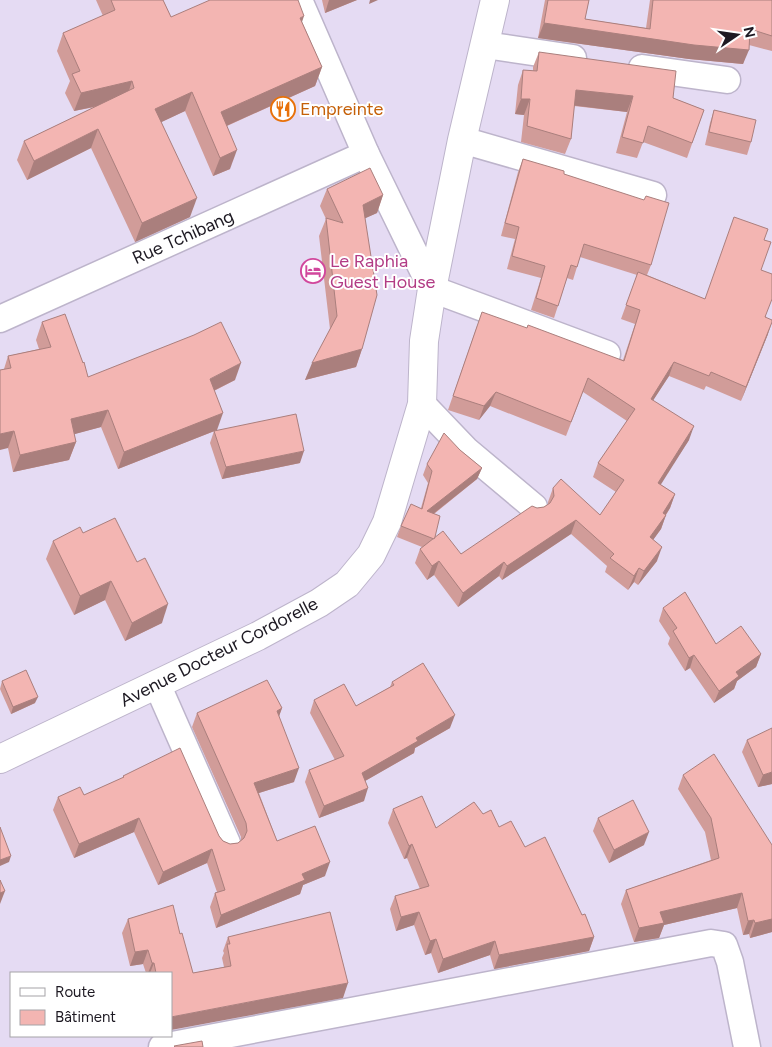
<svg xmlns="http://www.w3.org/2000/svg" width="772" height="1047" viewBox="0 0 772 1047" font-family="Figtree,sans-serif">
	<rect width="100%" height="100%" fill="#e5dbf3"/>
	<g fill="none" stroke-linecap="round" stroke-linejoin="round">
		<defs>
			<g id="minor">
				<path d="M299,0L366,154L432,289L607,354"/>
				<path d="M485,45L573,58"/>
				<path d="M642,68L727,80"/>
				<path d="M462,140L653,195"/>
				<path d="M0,319L366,154"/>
				<path d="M422,404L466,450L534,507"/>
				<path d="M157,684L227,843"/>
				<path d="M162,1047L711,943L724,945L730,962L747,1047"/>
			</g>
			<path id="tertiary" d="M0,759L258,636L319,603L347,584L371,555L387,522L422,404L424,341L432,289L462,140L495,0"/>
		</defs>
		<use href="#minor" stroke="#bdb4cb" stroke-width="29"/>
		<use href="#tertiary" stroke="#bdb4cb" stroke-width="30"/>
		<use href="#minor" stroke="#fff" stroke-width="26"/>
		<use href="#tertiary" stroke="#fff" stroke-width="28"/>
	</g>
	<g fill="#d19c99">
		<path d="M96,0H163L171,17L302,22L322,67L315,86L227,126L230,169L213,176L185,111L161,122L190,217L135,242L91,148L27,180L17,160L24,141L95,107L74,111L65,93L70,81L57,51L63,33L103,16Z"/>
		<path d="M322,0H357L325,13Z"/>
		<path d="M545,0H589L585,19L646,28L650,0H772V51L749,45L743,64L689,59L538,38Z"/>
		<path d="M539,52L673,98L704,110L687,158L643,142L637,158L616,153L627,112L574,106L571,139L565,154L521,142L524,115L515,114L518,85L523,70L533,71V67Z"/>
		<path d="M714,110L751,142L747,155L705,145L710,123Z"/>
		<path d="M523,159L564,174L651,265L647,275L705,299L764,240L761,270L768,334L741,401L706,386L704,390L669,376L653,400L689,440L660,484L675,494L670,508L666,515L661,529L653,540L657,561L638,585L634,582L628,590L605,572L607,566L571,534L502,580L499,576L458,607L434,575L427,580L415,563L420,549L422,547L397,537L401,526L421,508L428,483L423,475L427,464L460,450L482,468L477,479L434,514L435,537L461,554L537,508L544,507L548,504V502L553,488L600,515L616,492L593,477L598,463L627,421L583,392L566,436L490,406L479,420L448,410L477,326L623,360L635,324L621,319L637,275L580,257L573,280L567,278L554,318L531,310L541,278L507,269L515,239L501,236L518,172Z"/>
		<path d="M327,189L383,195L377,213L365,218L362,349L356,367L305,380L330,329L319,236L326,219L320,206Z"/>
		<path d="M42,322L88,377L235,380L214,391L217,430L118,469L101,427L74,434L76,442L69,460L13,472L8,448L4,369L8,356L39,349L36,340Z"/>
		<path d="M214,431L300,463L222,479L210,443Z"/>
		<path d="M83,533L162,623L125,641L105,600L74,615L46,559L53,541Z"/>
		<path d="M663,608L716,644L761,654L756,667L737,681L734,689L714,703L690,668L685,671L668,644L670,638L659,621Z"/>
		<path d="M2,681L35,703L11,714L0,689Z"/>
		<path d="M392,682L450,728L415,748L414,753L365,781L364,801L319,818L305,782L309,770L335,760L310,713L314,700L356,706L390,687Z"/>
		<path d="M282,708L279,716L294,782L259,793L277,841L325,876L303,885L300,894L216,928L210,907L215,893L217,892L207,863L158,885L134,832L74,858L53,810L58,797L84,795L123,778V776L219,836L223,841L230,844L238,843L241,840V837L192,727L197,713Z"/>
		<path d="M747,740L772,784L758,787L742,752Z"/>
		<path d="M683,775L772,845V932L750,938L749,934L743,935L737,908L664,925L659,938L634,942L621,904L626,890L711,860L705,832L678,789Z"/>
		<path d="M393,809L436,828L483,814L525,847L582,915L594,937L589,951L494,969L490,955L438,973L431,953L425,955L414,925L396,931L390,909L395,896L420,889L407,858L404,859L388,823Z"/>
		<path d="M598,818L644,845L609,863L593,831Z"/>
		<path d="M128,919L180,934L193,973L224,967L222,958L224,953L223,951L228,937L343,998L171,973H146L143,964L130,966L122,933Z"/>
	</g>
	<g fill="#aa7f7d">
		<path d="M329,0H357L325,13Z"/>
		<path d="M370,0H378L369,4Z"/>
		<path d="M304,16L298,34L300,18Z"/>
		<path d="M544,23L749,50L743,64L689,59L538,38Z"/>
		<path d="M322,67L315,86L215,131L221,112Z"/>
		<path d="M132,81L126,100L74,111L81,93Z"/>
		<path d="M576,90L633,96L627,112L570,105Z"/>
		<path d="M192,92L185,111L149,128L155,109Z"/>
		<path d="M521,99H530L524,115L515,114Z"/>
		<path d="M98,129L91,148L27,180L34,161Z"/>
		<path d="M237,150L230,169L213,176L220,158Z"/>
		<path d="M383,195L377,213L357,222L363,205Z"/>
		<path d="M197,198L190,217L135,242L142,223Z"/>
		<path d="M772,322L768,334L741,401L746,387Z"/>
		<path d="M362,349L356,367L305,380L312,363Z"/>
		<path d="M674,362L669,376L645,413L651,399Z"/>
		<path d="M241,363L235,380L203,396L210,379Z"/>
		<path d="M496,392L490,406L479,420L484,406Z"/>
		<path d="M108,410L101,427L64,437L71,419Z"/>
		<path d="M223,413L217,430L118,469L124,452Z"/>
		<path d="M694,426L689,440L653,497L658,483Z"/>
		<path d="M14,431L8,448L0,450V434Z"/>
		<path d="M76,442L69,460L13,472L20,455Z"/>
		<path d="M304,451L300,463L222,479L226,467Z"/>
		<path d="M482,468L477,479L423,522L427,511Z"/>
		<path d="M675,494L670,508L658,527L663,513Z"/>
		<path d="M666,515L661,529L645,551L650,537Z"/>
		<path d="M576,520L571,534L502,580L507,566Z"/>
		<path d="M662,547L657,561L638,585L644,571Z"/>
		<path d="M439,561L434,575L427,580L432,566Z"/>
		<path d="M504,562L499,576L458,607L463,593Z"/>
		<path d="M639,568L634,582L628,590L634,576Z"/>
		<path d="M111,581L105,600L74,615L80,596Z"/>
		<path d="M168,604L162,623L125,641L132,623Z"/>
		<path d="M761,654L756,667L737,681L734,689L714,703L719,691L736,672Z"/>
		<path d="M694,655L690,668L685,671L689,658Z"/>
		<path d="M38,697L35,703L11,714L13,707Z"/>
		<path d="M282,708L277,722V711Z"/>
		<path d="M455,715L450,728L415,748L414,753L358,785L362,773L416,738Z"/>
		<path d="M299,768L294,782L249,796L254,783Z"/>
		<path d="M772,772V784L758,787L763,775Z"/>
		<path d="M368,788L364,801L319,818L324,806Z"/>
		<path d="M139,818L134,832L74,858L79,844Z"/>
		<path d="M649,832L644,845L609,863L614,850Z"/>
		<path d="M412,844L407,858L404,859L409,846Z"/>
		<path d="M212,849L207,863L158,885L163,872Z"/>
		<path d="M11,856L9,862L0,866V860Z"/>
		<path d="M330,862L325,876L303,885L300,894L216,928L221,915L302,874Z"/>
		<path d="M5,891L0,904V893Z"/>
		<path d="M742,893L737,908L664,925L659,938L634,942L639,928L660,912Z"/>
		<path d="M419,912L414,925L396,931L401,917Z"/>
		<path d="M772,919V932L750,938L755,923Z"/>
		<path d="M754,920L749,934L743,935L748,921Z"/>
		<path d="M594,937L589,951L494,969L499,955Z"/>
		<path d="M436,939L431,953L425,955L430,941Z"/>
		<path d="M495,941L490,955L438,973L443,959Z"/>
		<path d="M148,950L143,964L130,966L135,952Z"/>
		<path d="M152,963H154L150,973H148Z"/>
		<path d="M348,983L343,998L171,1030V1017Z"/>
	</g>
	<g fill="#f3b5b2" stroke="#aa7f7d">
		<path d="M111,0H163L171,17L210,0H298L304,16L300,18L322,67L221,112L237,150L220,158L192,92L155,109L197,198L142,223L98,129L34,161L24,141L134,88L132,81L81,93L72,74L80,71L63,33L115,10Z"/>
		<path d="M548,0H589L585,19L650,29L653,0H772V36L750,29L749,50L694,45L544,23Z"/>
		<path d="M539,52L676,71L673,98L704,110L692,143L648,126L643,143L622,137L633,96L576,90L571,139L527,126L530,99H521L523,70L537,71Z"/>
		<path d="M714,110L756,120L751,142L709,132Z"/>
		<path d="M523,159L564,171V174L644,200L646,196L669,203L651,265L584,244L577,267L571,265L558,306L536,298L545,266L512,256L519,227L505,223Z"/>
		<path d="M370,168L383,195L363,205L377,295L362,349L312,363L337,316L326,218L343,223L327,189Z"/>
		<path d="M734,217L768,229L764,240L771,242L761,270L772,274V299L765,317L772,320V322L746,387L711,372L709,376L674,362L651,399L694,426L658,483L675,494L663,513L666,515L650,537L662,547L644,571L639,568L634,576L610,558L614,554L576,520L507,566L504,562L463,593L439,561L432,566L420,549L443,531L461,554L532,506L537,508L544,507L550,503L554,496L553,488L561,479L600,515L624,480L598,463L635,409L588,378L571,422L496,392L484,406L453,396L482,312L527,328L528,325L624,361L640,310L626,305L638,272L705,299Z"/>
		<path d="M65,314L83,363L84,362L88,377L194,335L221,322L241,363L210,379L223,413L124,452L108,410L71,419L76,442L20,455L14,431L0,434V370L11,368L8,356L51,347L42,322Z"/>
		<path d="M296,414L304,451L226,467L214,431Z"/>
		<path d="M444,433L460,450L482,468L427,511L440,516L435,537L434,539L401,526L411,504L422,509L432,471L427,464Z"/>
		<path d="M115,518L137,562L145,558L168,604L132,623L111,581L80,596L53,541L80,527L83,533Z"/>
		<path d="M685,592L716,644L741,626L761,654L736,672L739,676L719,691L694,655L689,658L673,631L677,628L663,608Z"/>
		<path d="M423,663L455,715L416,738L418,741L362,773L368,788L324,806L309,770L344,756L314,700L344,684L356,706L394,685L392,682Z"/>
		<path d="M26,670L38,697L13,707L2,681Z"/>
		<path d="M267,680L282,708L277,711L299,768L254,783L277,841L315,826L330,862L302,874L305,880L221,915L215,893L225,890L212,849L163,872L139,818L79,844L58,797L80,787L84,795L124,777L123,776L180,748L219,836L223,841L230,844L238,843L244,838L247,831L246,823L197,713Z"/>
		<path d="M772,728V772L763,775L747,740Z"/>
		<path d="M714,754L772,845V919L755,923L754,920L748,921L742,893L660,912L664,923L639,928L626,890L719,858L711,818L683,775Z"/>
		<path d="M422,796L436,828L474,802L483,814L491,810L499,827L511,821L525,847L545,837L582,915L585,914L594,937L499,955L495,941L443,959L436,939L430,941L419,912L401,917L395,896L429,886L412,844L409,846L393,809Z"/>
		<path d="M633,800L649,832L614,850L598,818Z"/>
		<path d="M0,827L11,856L0,860Z"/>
		<path d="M0,880L5,891L0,893Z"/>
		<path d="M173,905L180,934L182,933L193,973L231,966L227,944H230L228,937L330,912L348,983L171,1017V973H156L154,963H152L148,950L135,952L128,919Z"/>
		<path d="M202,1041L203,1047H175L174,1046Z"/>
	</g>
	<defs>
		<symbol id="restaurant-ring" viewBox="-11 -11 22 22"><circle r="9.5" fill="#fff" stroke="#e8710a" stroke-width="1.5"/><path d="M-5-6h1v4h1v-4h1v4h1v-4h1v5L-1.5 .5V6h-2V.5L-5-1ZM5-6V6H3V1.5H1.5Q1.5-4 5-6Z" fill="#e8710a"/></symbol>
		<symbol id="hotel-ring" viewBox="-11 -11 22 22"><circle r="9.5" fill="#fff" stroke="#d1479c" stroke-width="1.5"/><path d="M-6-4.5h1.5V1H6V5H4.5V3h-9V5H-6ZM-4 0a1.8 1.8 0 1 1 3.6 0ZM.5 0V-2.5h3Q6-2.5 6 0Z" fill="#d1479c"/></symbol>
	</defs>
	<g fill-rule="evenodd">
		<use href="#restaurant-ring" x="269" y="95" width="28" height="28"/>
		<use href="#hotel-ring" x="299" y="257" width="28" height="28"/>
	</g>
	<g text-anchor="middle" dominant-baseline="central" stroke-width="4" stroke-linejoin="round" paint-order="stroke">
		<g font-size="18" fill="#c56008" stroke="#fff" text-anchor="start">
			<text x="300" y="109">Empreinte</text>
		</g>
		<g font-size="18" fill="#1d1922" stroke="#fff">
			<text transform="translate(183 237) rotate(-24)">Rue Tchibang</text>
			<text transform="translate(219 652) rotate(-27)">Avenue Docteur Cordorelle</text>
		</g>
		<g font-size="18" fill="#b23c85" stroke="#fff" text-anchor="start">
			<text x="330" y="261">Le Raphia<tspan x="330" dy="21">Guest House</tspan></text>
		</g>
	</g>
	<rect x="10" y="972" width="162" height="65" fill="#ffffff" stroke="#a5a3a7"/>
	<rect x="20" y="988" width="25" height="8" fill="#ffffff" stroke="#a5a3a7"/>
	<text x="55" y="997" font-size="15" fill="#1d1922">Route</text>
	<rect x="20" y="1010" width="25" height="15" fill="#f3b5b2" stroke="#a5a3a7"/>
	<text x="55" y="1022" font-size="15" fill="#1d1922">Bâtiment</text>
	<g transform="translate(737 35) rotate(77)" stroke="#ffffff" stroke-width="4" paint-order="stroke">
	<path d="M0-4L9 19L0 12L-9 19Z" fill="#1d1922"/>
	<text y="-8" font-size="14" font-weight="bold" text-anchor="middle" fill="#1d1922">N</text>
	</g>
</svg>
